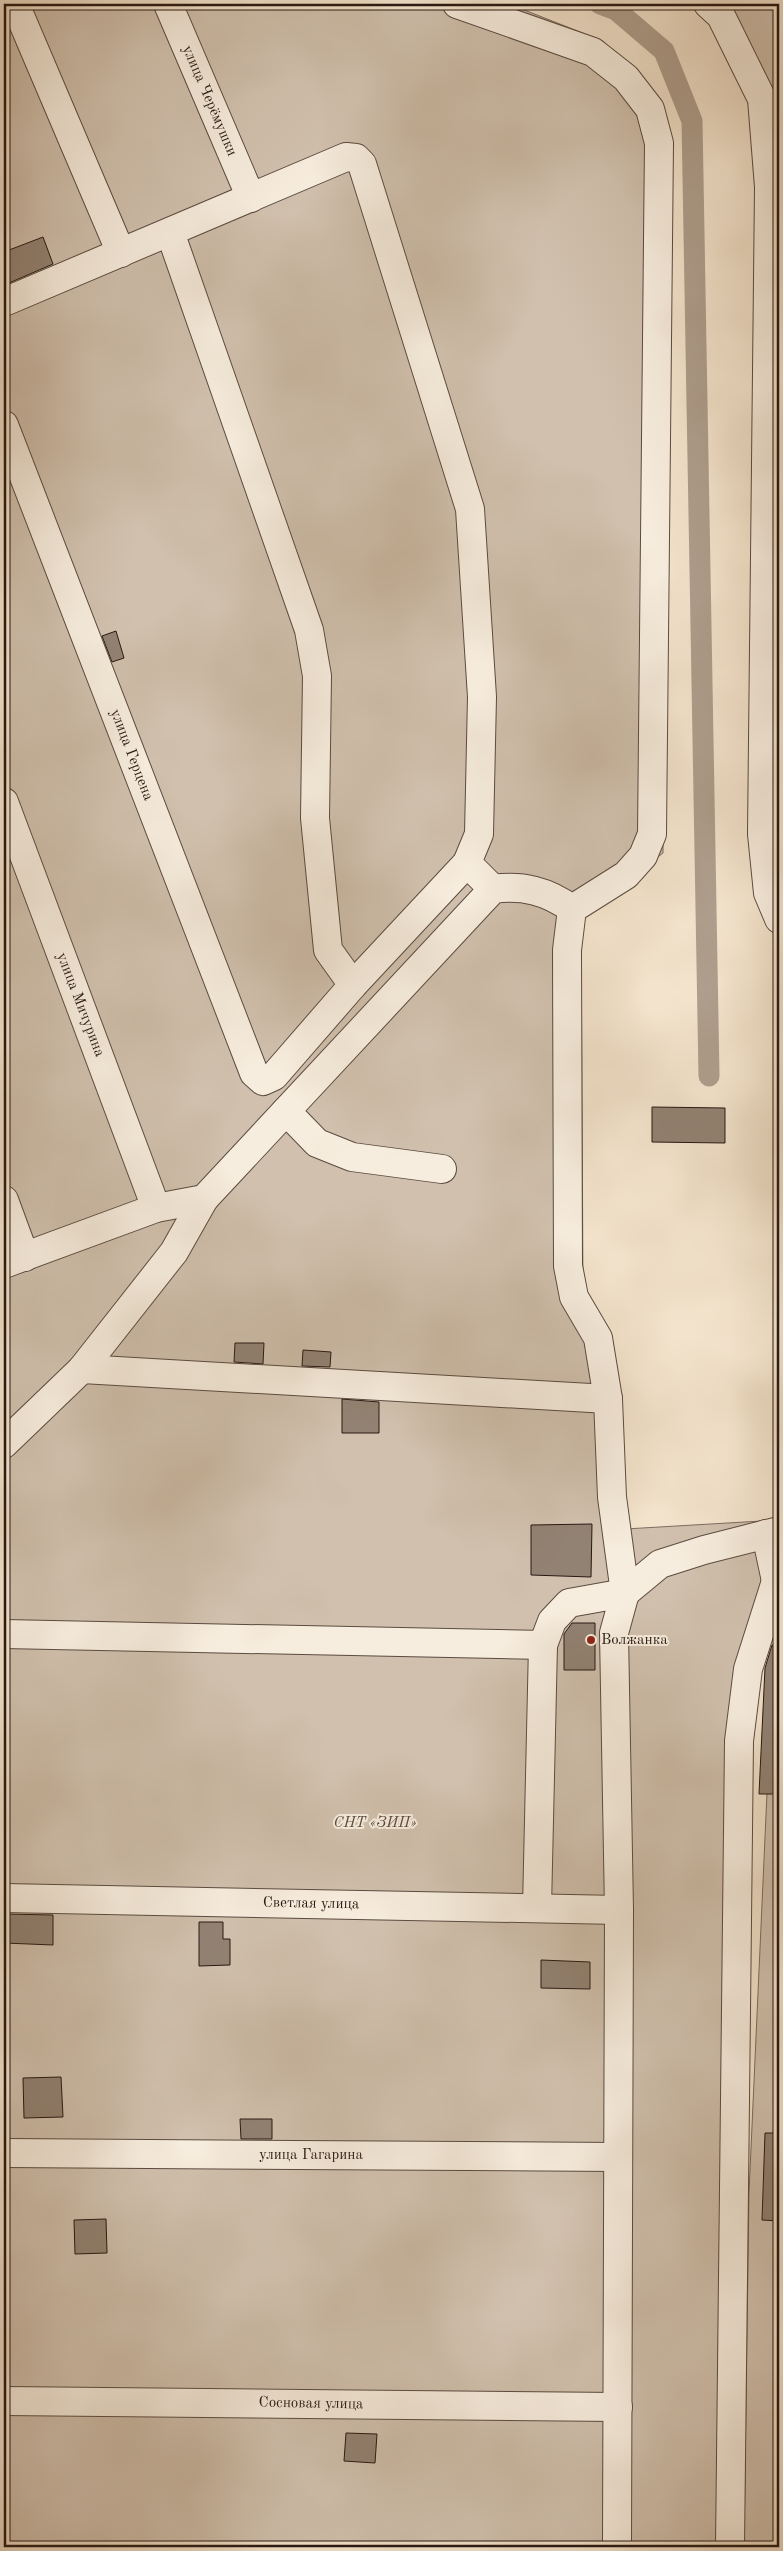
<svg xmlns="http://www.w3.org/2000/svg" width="783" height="2551" viewBox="0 0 783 2551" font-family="'Old Standard TT',serif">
	<rect width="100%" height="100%" fill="#f3e3cc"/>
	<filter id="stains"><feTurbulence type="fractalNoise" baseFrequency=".004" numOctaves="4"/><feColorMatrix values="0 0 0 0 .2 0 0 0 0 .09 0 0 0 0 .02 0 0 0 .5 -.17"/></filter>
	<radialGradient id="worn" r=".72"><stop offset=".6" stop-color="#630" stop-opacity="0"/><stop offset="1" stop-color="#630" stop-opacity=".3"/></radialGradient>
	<g fill="#d0c0ad" stroke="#7c6c60">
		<path d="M4,4H509L603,41L660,105L668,282L663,853L581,917L583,1289L625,1529L779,1520L759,1651L747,1765L732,2547H4Z"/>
		<path d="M708,4H779V919L768,893L762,99Z"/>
		<path d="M779,1641V2547H744L749,2193L773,1660Z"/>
	</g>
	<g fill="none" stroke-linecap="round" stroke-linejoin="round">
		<path stroke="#ae9e8d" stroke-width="21" d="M600,4L616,10L664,51L692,121L709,1076"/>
	</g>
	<g fill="#928273" stroke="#281813">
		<path d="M43,237L53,264L9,283L4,269V252Z"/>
		<path d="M116,631L124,658L112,662L102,636Z"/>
		<path d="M652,1107L725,1108V1143L652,1142Z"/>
		<path d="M235,1343H264L263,1364L234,1362Z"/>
		<path d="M303,1350L331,1352L330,1367L302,1366Z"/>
		<path d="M342,1399L379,1402V1433H342Z"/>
		<path d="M592,1524L591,1577L531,1575V1525Z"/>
		<path d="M572,1623H595V1670H564V1634Z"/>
		<path d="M772,1645L779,1646L777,1794H759L765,1668Z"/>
		<path d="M4,1914L53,1915V1945L4,1943Z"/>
		<path d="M199,1922H223V1939H230V1965L199,1966Z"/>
		<path d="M541,1960L590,1962V1989L541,1988Z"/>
		<path d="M61,2077L63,2117L24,2118L23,2078Z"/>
		<path d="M240,2119H272V2139H241Z"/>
		<path d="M765,2133H779V2221L762,2220Z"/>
		<path d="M106,2219L107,2253L75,2254L74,2220Z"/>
		<path d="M346,2433L377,2434L375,2463L344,2461Z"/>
	</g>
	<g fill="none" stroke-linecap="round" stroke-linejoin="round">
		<defs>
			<g id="minor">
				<path d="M15,4L121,253"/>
				<path d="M168,4L251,198"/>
				<path d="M457,4L593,52L626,78L650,109L659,143L652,834L643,856L626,875L572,909L567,950L568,1266L574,1297L598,1338L608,1399L612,1497L625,1593L614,1633L619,1910L617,2547"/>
				<path d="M708,4L721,16L762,99L769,187L762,834L768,893L779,919"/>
				<path d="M170,232L309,630L317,676L315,818L328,950L353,985"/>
				<path d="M4,302L346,157L356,158L362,164L470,509L482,697L479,834L467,863L493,889"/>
				<path d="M4,425L254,1073L263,1081L274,1076L353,985L467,863"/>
				<path d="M4,802L156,1208"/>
				<path d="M286,1111L317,1143L352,1157L442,1169"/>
				<path d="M4,1200L25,1257"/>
				<path d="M4,1264L156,1208L204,1199L493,889C523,885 547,891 572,909"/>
				<path d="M82,1369L608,1399"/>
				<path d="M4,1444L82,1369L174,1252L204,1199"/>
				<path d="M766,1534L776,1581L779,1588"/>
				<path d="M4,1634L543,1645L552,1621L569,1603L625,1593L660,1564L704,1550L779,1531"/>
				<path d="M4,1898L619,1910"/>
				<path d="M537,1908L543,1645"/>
				<path d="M4,2153L618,2157"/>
				<path d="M4,2401L618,2407"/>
				<path d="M730,2547L739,1741L748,1669L776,1581"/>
			</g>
		</defs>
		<use href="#minor" stroke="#5b4b41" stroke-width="30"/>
		<use href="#minor" stroke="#f7edde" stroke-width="28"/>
	</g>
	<circle fill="#8f2418" stroke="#f7edde" stroke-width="2" cx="591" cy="1640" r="5"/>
	<g text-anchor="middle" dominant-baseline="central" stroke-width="4" stroke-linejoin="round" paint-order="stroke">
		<g font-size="15" fill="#281813" stroke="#f7edde">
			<text transform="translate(209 101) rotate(67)">улица Черёмушки</text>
			<text transform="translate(131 755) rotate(69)">улица Герцена</text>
			<text transform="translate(80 1005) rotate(69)">улица Мичурина</text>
			<text transform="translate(311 1904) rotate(1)">Светлая улица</text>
			<text x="311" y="2155">улица Гагарина</text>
			<text transform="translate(311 2404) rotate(1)">Сосновая улица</text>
		</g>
		<g font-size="15" fill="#281813" stroke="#f7edde" text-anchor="start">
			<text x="601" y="1640">Волжанка</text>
		</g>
		<g font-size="15" font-style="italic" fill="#5a4a41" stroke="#f7edde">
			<text x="375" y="1823">СНТ «ЗИП»</text>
		</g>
	</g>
	<rect width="783" height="2551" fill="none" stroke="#f3e3cc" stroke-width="20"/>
	<rect x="5" y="5" width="773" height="2541" fill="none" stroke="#281813" stroke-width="2.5"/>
	<rect x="10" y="10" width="763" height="2531" fill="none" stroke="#281813"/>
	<rect width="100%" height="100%" filter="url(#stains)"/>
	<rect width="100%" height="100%" fill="url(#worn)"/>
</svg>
